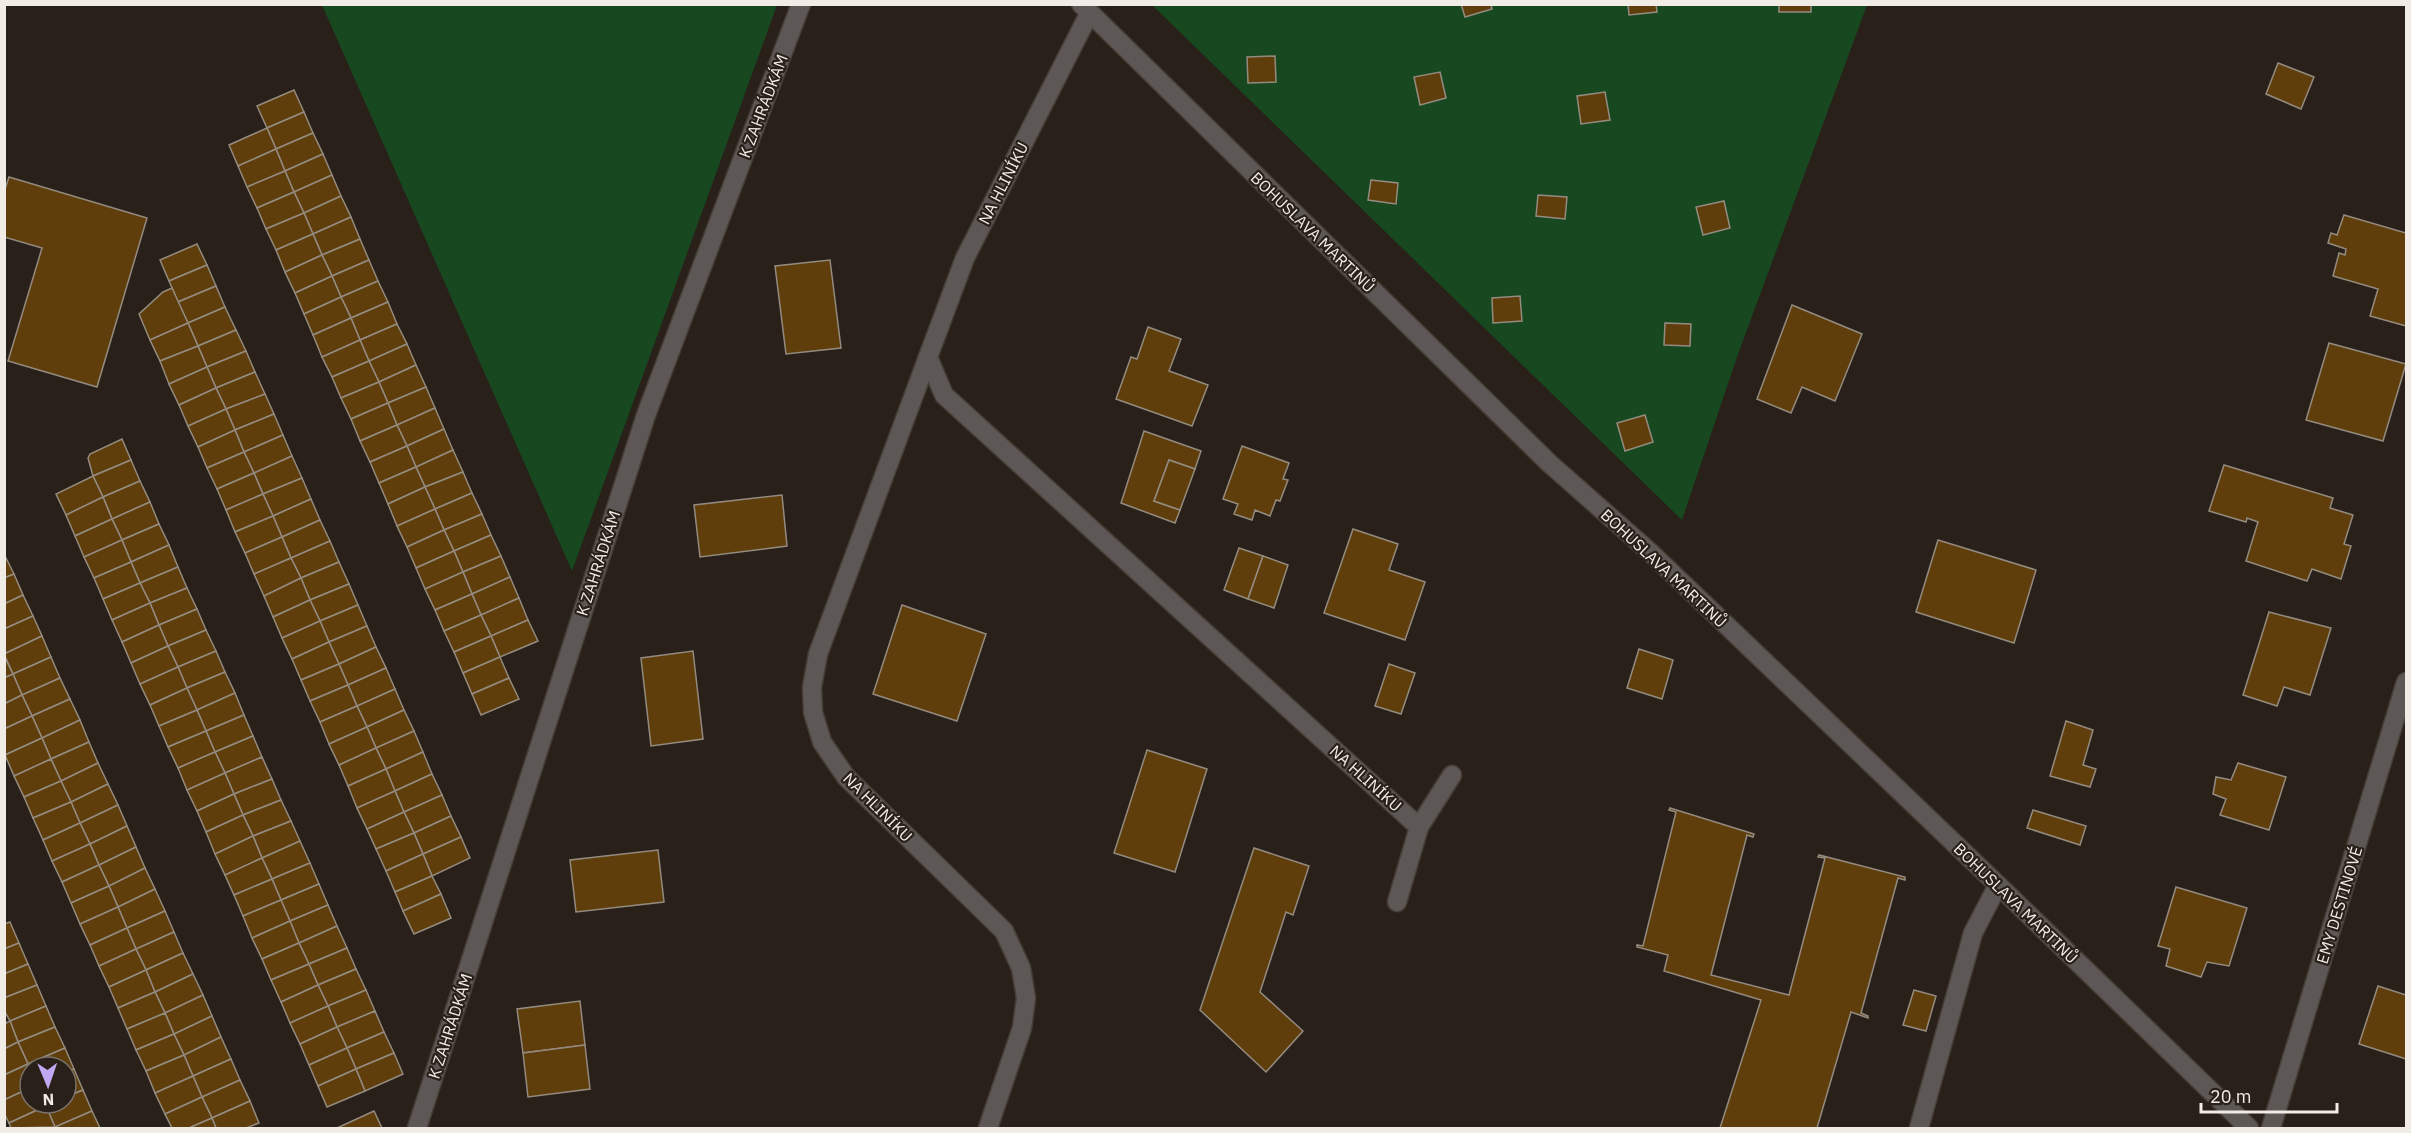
<svg xmlns="http://www.w3.org/2000/svg" width="2411" height="1133" viewBox="0 0 2411 1133" font-family="'IBM Plex Sans',sans-serif">
	<rect width="100%" height="100%" fill="#292119"/>
	<g fill="#174820">
		<path d="M322,5H777L572,571Z"/>
		<path d="M1152,5H1867L1737,357L1682,520Z"/>
	</g>
	<g fill="#5f3e0b" stroke="#948b80" stroke-width="1.5">
		<path d="M1461,4H1491L1492,9L1465,17Z"/>
		<path d="M1628,4H1656L1657,12L1629,15Z"/>
		<rect x="1779" y="4" width="32" height="8"/>
		<path d="M1275,56L1276,82L1248,83L1247,57Z"/>
		<path d="M2278,63L2314,77L2301,109L2266,94Z"/>
		<path d="M1440,72L1446,98L1420,105L1414,77Z"/>
		<path d="M294,90L304,112L267,128L257,106Z"/>
		<path d="M1605,92L1610,120L1581,124L1577,96Z"/>
		<path d="M304,112L313,133L276,149L267,128Z"/>
		<path d="M267,128L276,149L238,166L229,145Z"/>
		<path d="M313,133L323,154L285,171L276,149Z"/>
		<path d="M276,149L285,171L247,187L238,166Z"/>
		<path d="M323,154L332,175L294,192L285,171Z"/>
		<path d="M285,171L294,192L257,208L247,187Z"/>
		<path d="M332,175L341,196L304,213L294,192Z"/>
		<path d="M9,177L147,218L97,387L8,361L42,248L4,237V192Z"/>
		<path d="M1371,180L1398,183L1396,204L1368,200Z"/>
		<path d="M294,192L304,213L266,229L257,208Z"/>
		<path d="M1538,195L1567,197L1565,219L1536,216Z"/>
		<path d="M341,196L351,217L313,234L304,213Z"/>
		<path d="M1724,201L1730,228L1703,235L1696,207Z"/>
		<path d="M304,213L313,234L276,250L266,229Z"/>
		<path d="M2344,215L2406,233V326L2370,316L2378,289L2333,276L2339,253L2345,255L2346,249L2328,243L2331,233L2337,235Z"/>
		<path d="M351,217L360,239L322,255L313,234Z"/>
		<path d="M313,234L322,255L285,272L276,250Z"/>
		<path d="M360,239L369,260L332,276L322,255Z"/>
		<path d="M197,244L207,265L169,281L160,260Z"/>
		<path d="M322,255L332,276L295,293L285,272Z"/>
		<path d="M369,260L378,281L341,297L332,276Z"/>
		<path d="M830,260L841,348L786,354L775,266Z"/>
		<path d="M207,265L216,286L178,302L169,281Z"/>
		<path d="M332,276L341,297L304,314L295,293Z"/>
		<path d="M378,281L388,302L351,318L341,297Z"/>
		<path d="M216,286L225,307L188,323L178,302Z"/>
		<path d="M172,288L188,323L150,340L139,314L163,292Z"/>
		<path d="M1520,296L1522,321L1493,323L1492,298Z"/>
		<path d="M341,297L351,318L313,335L304,314Z"/>
		<path d="M388,302L397,324L360,340L351,318Z"/>
		<path d="M1792,305L1862,334L1835,401L1802,387L1791,413L1757,399Z"/>
		<path d="M225,307L236,330L198,346L188,323Z"/>
		<path d="M351,318L360,340L322,357L313,335Z"/>
		<path d="M188,323L198,346L160,361L150,340Z"/>
		<path d="M1665,323L1691,324L1690,346L1664,345Z"/>
		<path d="M397,324L407,344L369,361L360,340Z"/>
		<path d="M1148,327L1181,339L1169,371L1208,385L1192,426L1116,399L1131,357L1137,359Z"/>
		<path d="M236,330L246,351L207,367L198,346Z"/>
		<path d="M360,340L369,361L332,377L322,357Z"/>
		<path d="M2329,343L2406,364L2383,441L2306,420Z"/>
		<path d="M407,344L416,365L379,382L369,361Z"/>
		<path d="M198,346L207,367L169,384L160,361Z"/>
		<path d="M246,351L255,372L216,388L207,367Z"/>
		<path d="M369,361L379,382L341,398L332,377Z"/>
		<path d="M416,365L426,387L388,403L379,382Z"/>
		<path d="M207,367L216,388L179,405L169,384Z"/>
		<path d="M255,372L265,394L226,409L216,388Z"/>
		<path d="M379,382L388,403L351,419L341,398Z"/>
		<path d="M426,387L435,408L397,425L388,403Z"/>
		<path d="M216,388L226,409L188,426L179,405Z"/>
		<path d="M265,394L274,414L235,430L226,409Z"/>
		<path d="M388,403L397,425L360,441L351,419Z"/>
		<path d="M435,408L444,429L407,446L397,425Z"/>
		<path d="M226,409L235,430L198,447L188,426Z"/>
		<path d="M274,414L283,435L244,452L235,430Z"/>
		<path d="M1645,415L1653,442L1625,451L1617,423Z"/>
		<path d="M397,425L407,446L370,462L360,441Z"/>
		<path d="M444,429L453,450L416,467L407,446Z"/>
		<path d="M235,430L244,452L207,468L198,447Z"/>
		<path d="M1144,431L1201,451L1195,469L1169,460L1154,501L1180,510L1175,523L1121,503Z"/>
		<path d="M283,435L292,456L254,473L244,452Z"/>
		<path d="M122,439L131,460L93,476L88,458L90,454Z"/>
		<path d="M407,446L416,467L379,483L370,462Z"/>
		<path d="M1242,446L1289,463L1283,479L1288,480L1280,501L1276,500L1270,516L1255,510L1252,520L1234,514L1238,504L1223,499Z"/>
		<path d="M453,450L463,472L425,487L416,467Z"/>
		<path d="M244,452L254,473L217,489L207,468Z"/>
		<path d="M292,456L302,478L263,494L254,473Z"/>
		<path d="M131,460L140,481L103,497L93,476Z"/>
		<path d="M1169,460L1195,469L1180,510L1154,501Z"/>
		<path d="M2224,465L2333,498L2330,508L2353,515L2344,544L2351,546L2341,579L2312,569L2307,581L2246,561L2258,522L2247,518L2246,522L2209,511Z"/>
		<path d="M416,467L425,487L388,504L379,483Z"/>
		<path d="M463,472L472,493L435,509L425,487Z"/>
		<path d="M254,473L263,494L226,510L217,489Z"/>
		<path d="M93,476L103,497L66,515L56,494Z"/>
		<path d="M302,478L311,499L273,516L263,494Z"/>
		<path d="M140,481L150,502L112,519L103,497Z"/>
		<path d="M425,487L435,509L397,526L388,504Z"/>
		<path d="M472,493L482,514L444,530L435,509Z"/>
		<path d="M263,494L273,516L235,532L226,510Z"/>
		<path d="M782,495L787,546L700,557L694,505Z"/>
		<path d="M103,497L112,519L75,536L66,515Z"/>
		<path d="M311,499L320,520L282,537L273,516Z"/>
		<path d="M150,502L159,524L122,540L112,519Z"/>
		<path d="M435,509L444,530L407,547L397,526Z"/>
		<path d="M482,514L491,535L454,551L444,530Z"/>
		<path d="M273,516L282,537L245,553L235,532Z"/>
		<path d="M112,519L122,540L84,557L75,536Z"/>
		<path d="M320,520L330,541L291,558L282,537Z"/>
		<path d="M159,524L169,545L131,562L122,540Z"/>
		<path d="M1353,529L1398,544L1389,570L1425,582L1405,640L1324,613Z"/>
		<path d="M444,530L454,551L416,568L407,547Z"/>
		<path d="M491,535L501,556L463,572L454,551Z"/>
		<path d="M282,537L291,558L254,574L245,553Z"/>
		<path d="M122,540L131,562L94,578L84,557Z"/>
		<path d="M1938,540L2036,570L2014,643L1916,612Z"/>
		<path d="M330,541L339,562L301,578L291,558Z"/>
		<path d="M169,545L178,567L140,583L131,562Z"/>
		<path d="M1239,548L1263,556L1248,599L1224,590Z"/>
		<path d="M454,551L463,572L425,589L416,568Z"/>
		<path d="M4,554L14,574L4,578Z"/>
		<path d="M501,556L510,577L472,594L463,572Z"/>
		<path d="M1263,556L1288,565L1274,608L1248,599Z"/>
		<path d="M291,558L301,578L264,596L254,574Z"/>
		<path d="M131,562L140,583L103,599L94,578Z"/>
		<path d="M339,562L349,584L310,600L301,578Z"/>
		<path d="M178,567L187,588L150,603L140,583Z"/>
		<path d="M463,572L472,594L435,610L425,589Z"/>
		<path d="M14,574L23,595L4,604V578Z"/>
		<path d="M510,577L519,598L481,615L472,594Z"/>
		<path d="M301,578L310,600L273,617L264,596Z"/>
		<path d="M140,583L150,603L112,620L103,599Z"/>
		<path d="M349,584L358,605L320,621L310,600Z"/>
		<path d="M187,588L197,609L159,625L150,603Z"/>
		<path d="M472,594L481,615L444,631L435,610Z"/>
		<path d="M23,595L33,616L4,629V604Z"/>
		<path d="M519,598L528,620L491,636L481,615Z"/>
		<path d="M310,600L320,621L282,638L273,617Z"/>
		<path d="M150,603L159,625L122,642L112,620Z"/>
		<path d="M358,605L367,626L329,642L320,621Z"/>
		<path d="M902,605L986,634L957,721L873,694Z"/>
		<path d="M197,609L206,630L168,646L159,625Z"/>
		<path d="M2269,612L2331,628L2310,695L2284,687L2277,706L2243,695Z"/>
		<path d="M481,615L491,636L454,652L444,631Z"/>
		<path d="M33,616L42,636L4,654V629Z"/>
		<path d="M528,620L538,641L500,657L491,636Z"/>
		<path d="M320,621L329,642L292,659L282,638Z"/>
		<path d="M159,625L168,646L131,663L122,642Z"/>
		<path d="M367,626L376,647L339,664L329,642Z"/>
		<path d="M206,630L216,651L178,667L168,646Z"/>
		<path d="M42,636L51,657L13,674L4,654Z"/>
		<path d="M491,636L500,657L463,673L454,652Z"/>
		<path d="M329,642L339,664L301,680L292,659Z"/>
		<path d="M168,646L178,667L140,684L131,663Z"/>
		<path d="M376,647L386,668L348,685L339,664Z"/>
		<path d="M1639,649L1673,660L1662,699L1627,688Z"/>
		<path d="M216,651L225,672L187,688L178,667Z"/>
		<path d="M693,651L703,739L651,746L641,658Z"/>
		<path d="M4,656L13,674L4,678Z"/>
		<path d="M51,657L60,678L22,695L13,674Z"/>
		<path d="M500,657L509,678L472,694L463,673Z"/>
		<path d="M339,664L348,685L310,701L301,680Z"/>
		<path d="M1389,664L1415,673L1401,714L1375,706Z"/>
		<path d="M178,667L187,688L150,705L140,684Z"/>
		<path d="M386,668L395,689L357,706L348,685Z"/>
		<path d="M225,672L235,693L197,710L187,688Z"/>
		<path d="M13,674L22,695L4,704V678Z"/>
		<path d="M60,678L70,699L32,716L22,695Z"/>
		<path d="M509,678L519,699L481,715L472,694Z"/>
		<path d="M348,685L357,706L320,722L310,701Z"/>
		<path d="M187,688L197,710L159,726L150,705Z"/>
		<path d="M395,689L404,710L367,727L357,706Z"/>
		<path d="M235,693L244,715L206,731L197,710Z"/>
		<path d="M22,695L32,716L4,729V704Z"/>
		<path d="M70,699L80,720L42,738L32,716Z"/>
		<path d="M357,706L367,727L329,744L320,722Z"/>
		<path d="M197,710L206,731L168,747L159,726Z"/>
		<path d="M404,710L414,731L376,748L367,727Z"/>
		<path d="M244,715L253,736L215,752L206,731Z"/>
		<path d="M32,716L42,738L5,755L4,729Z"/>
		<path d="M80,720L89,742L51,759L42,738Z"/>
		<path d="M2066,721L2093,730L2083,765L2096,769L2090,787L2050,776Z"/>
		<path d="M367,727L376,748L339,765L329,744Z"/>
		<path d="M206,731L215,752L178,768L168,747Z"/>
		<path d="M414,731L423,752L386,769L376,748Z"/>
		<path d="M253,736L262,757L225,773L215,752Z"/>
		<path d="M42,738L51,759L14,776L5,755Z"/>
		<path d="M89,742L98,763L61,781L51,759Z"/>
		<path d="M376,748L386,769L348,786L339,765Z"/>
		<path d="M1147,750L1207,769L1175,872L1114,853Z"/>
		<path d="M215,752L225,773L187,790L178,768Z"/>
		<path d="M423,752L432,774L395,791L386,769Z"/>
		<path d="M262,757L272,779L234,794L225,773Z"/>
		<path d="M51,759L61,781L24,797L14,776Z"/>
		<path d="M98,763L108,784L71,802L61,781Z"/>
		<path d="M2238,763L2286,777L2269,830L2220,815L2226,799L2213,794L2216,777L2231,780Z"/>
		<path d="M386,769L395,791L357,808L348,786Z"/>
		<path d="M225,773L234,794L197,811L187,790Z"/>
		<path d="M432,774L442,795L404,812L395,791Z"/>
		<path d="M272,779L281,800L243,815L234,794Z"/>
		<path d="M61,781L71,802L33,818L24,797Z"/>
		<path d="M108,784L118,805L80,823L71,802Z"/>
		<path d="M395,791L404,812L367,829L357,808Z"/>
		<path d="M234,794L243,815L206,832L197,811Z"/>
		<path d="M442,795L451,816L414,833L404,812Z"/>
		<path d="M281,800L291,821L253,836L243,815Z"/>
		<path d="M71,802L80,823L43,840L33,818Z"/>
		<path d="M118,805L127,826L90,844L80,823Z"/>
		<path d="M1670,808L1754,834L1753,837L1747,835L1711,975L1789,995L1825,858L1818,857L1819,855L1905,877V880L1898,878L1861,1013L1868,1016V1018L1851,1012L1817,1128H1720L1761,1000L1664,971L1668,955L1637,947V945L1643,946L1676,812L1669,810Z"/>
		<path d="M2033,810L2086,826L2080,845L2027,828Z"/>
		<path d="M404,812L414,833L376,849L367,829Z"/>
		<path d="M243,815L253,836L215,854L206,832Z"/>
		<path d="M451,816L461,837L423,854L414,833Z"/>
		<path d="M291,821L300,841L262,858L253,836Z"/>
		<path d="M80,823L90,844L52,861L43,840Z"/>
		<path d="M127,826L136,847L99,865L90,844Z"/>
		<path d="M414,833L423,854L386,871L376,849Z"/>
		<path d="M253,836L262,858L225,875L215,854Z"/>
		<path d="M461,837L470,858L432,876L423,854Z"/>
		<path d="M300,841L310,863L272,879L262,858Z"/>
		<path d="M90,844L99,865L62,882L52,861Z"/>
		<path d="M136,847L145,868L109,886L99,865Z"/>
		<path d="M1254,848L1309,866L1293,915L1286,912L1260,992L1303,1031L1266,1072L1200,1010Z"/>
		<path d="M658,850L664,902L576,912L570,860Z"/>
		<path d="M423,854L432,876L395,892L386,871Z"/>
		<path d="M262,858L272,879L234,895L225,875Z"/>
		<path d="M310,863L319,884L281,900L272,879Z"/>
		<path d="M99,865L109,886L71,903L62,882Z"/>
		<path d="M145,868L155,889L118,907L109,886Z"/>
		<path d="M432,876L441,894L403,911L395,892Z"/>
		<path d="M272,879L281,900L243,916L234,895Z"/>
		<path d="M319,884L328,905L290,921L281,900Z"/>
		<path d="M109,886L118,907L80,924L71,903Z"/>
		<path d="M2176,887L2247,908L2229,966L2207,962L2201,977L2166,966L2170,949L2158,946Z"/>
		<path d="M155,889L165,911L127,928L118,907Z"/>
		<path d="M441,894L451,918L414,934L403,911Z"/>
		<path d="M281,900L290,921L252,938L243,916Z"/>
		<path d="M328,905L337,926L299,943L290,921Z"/>
		<path d="M118,907L127,928L90,945L80,924Z"/>
		<path d="M165,911L174,932L136,949L127,928Z"/>
		<path d="M290,921L299,943L262,959L252,938Z"/>
		<path d="M10,922L19,943L4,949V924Z"/>
		<path d="M337,926L347,948L309,964L299,943Z"/>
		<path d="M127,928L136,949L99,966L90,945Z"/>
		<path d="M174,932L183,953L146,970L136,949Z"/>
		<path d="M19,943L28,964L4,974V949Z"/>
		<path d="M299,943L309,964L271,980L262,959Z"/>
		<path d="M347,948L356,969L318,985L309,964Z"/>
		<path d="M136,949L146,970L109,987L99,966Z"/>
		<path d="M183,953L193,974L155,992L146,970Z"/>
		<path d="M28,964L37,985L4,998V974Z"/>
		<path d="M309,964L318,985L281,1002L271,980Z"/>
		<path d="M356,969L366,990L328,1006L318,985Z"/>
		<path d="M146,970L155,992L118,1008L109,987Z"/>
		<path d="M193,974L203,995L165,1013L155,992Z"/>
		<path d="M37,985L46,1006L10,1021L4,1010V998Z"/>
		<path d="M318,985L328,1006L290,1023L281,1002Z"/>
		<path d="M2378,986L2406,995V1059L2359,1044Z"/>
		<path d="M366,990L375,1011L337,1027L328,1006Z"/>
		<path d="M1914,990L1936,996L1926,1031L1903,1025Z"/>
		<path d="M155,992L165,1013L127,1029L118,1008Z"/>
		<path d="M203,995L212,1016L174,1034L165,1013Z"/>
		<path d="M580,1001L585,1045L523,1053L517,1009Z"/>
		<path d="M46,1006L55,1027L18,1042L10,1021Z"/>
		<path d="M328,1006L337,1027L300,1044L290,1023Z"/>
		<path d="M375,1011L384,1032L347,1048L337,1027Z"/>
		<path d="M165,1013L174,1034L136,1050L127,1029Z"/>
		<path d="M212,1016L221,1037L184,1055L174,1034Z"/>
		<path d="M10,1021L18,1042L4,1049V1024Z"/>
		<path d="M55,1027L65,1048L28,1064L18,1042Z"/>
		<path d="M337,1027L347,1048L309,1065L300,1044Z"/>
		<path d="M384,1032L394,1053L356,1069L347,1048Z"/>
		<path d="M174,1034L184,1055L146,1071L136,1050Z"/>
		<path d="M221,1037L231,1059L193,1076L184,1055Z"/>
		<path d="M18,1042L28,1064L4,1075V1049Z"/>
		<path d="M585,1045L590,1089L528,1097L523,1053Z"/>
		<path d="M65,1048L74,1069L66,1072V1067H30V1069L28,1064Z"/>
		<path d="M347,1048L356,1069L318,1086L309,1065Z"/>
		<path d="M394,1053L403,1074L365,1091L356,1069Z"/>
		<path d="M184,1055L193,1076L155,1093L146,1071Z"/>
		<path d="M231,1059L240,1080L202,1097L193,1076Z"/>
		<path d="M28,1064L30,1088L4,1100V1075Z"/>
		<path d="M74,1069L83,1090L66,1097V1072Z"/>
		<path d="M356,1069L365,1091L327,1107L318,1086Z"/>
		<path d="M193,1076L202,1097L165,1114L155,1093Z"/>
		<path d="M240,1080L250,1101L212,1118L202,1097Z"/>
		<path d="M30,1088V1103H44L46,1106L9,1123L4,1113V1100Z"/>
		<path d="M83,1090L92,1111L55,1127L46,1106L52,1103H66V1097Z"/>
		<path d="M202,1097L212,1118L189,1128H172L165,1114Z"/>
		<path d="M250,1101L259,1123L246,1128H216L212,1118Z"/>
		<path d="M46,1106L55,1127L11,1128L9,1123Z"/>
		<path d="M92,1111L100,1128H56L55,1127Z"/>
		<path d="M374,1111L382,1128H337Z"/>
		<path d="M212,1118L216,1128H189Z"/>
	</g>
	<g fill="none" stroke-linecap="round" stroke-linejoin="round">
		<defs>
			<path id="lane" d="M417,1128L646,415L801,4"/>
			<g id="street">
				<path d="M1081,4L1549,463L1651,553L1998,885L2249,1128"/>
				<path d="M1089,14L965,258L928,357L944,395L1419,827"/>
				<path d="M928,357L818,654L812,687L813,712L822,742L846,777L1004,931L1021,968L1026,998L1022,1028L988,1128"/>
				<path d="M1397,902L1419,827L1452,775"/>
				<path d="M1919,1128L1973,933L1998,885"/>
				<path d="M2271,1128L2406,682"/>
			</g>
		</defs>
		<use href="#lane" stroke="#453d36" stroke-width="21"/>
		<use href="#street" stroke="#453d36" stroke-width="21"/>
		<use href="#lane" stroke="#5d5855" stroke-width="18"/>
		<use href="#street" stroke="#5d5855" stroke-width="18"/>
	</g>
	<g text-anchor="middle" dominant-baseline="central" stroke-width="4.5" stroke-linejoin="round" paint-order="stroke">
		<g font-size="16" fill="#f2ece7" stroke="#292119">
			<text transform="translate(763 106) rotate(-69)">K ZAHRÁDKÁM</text>
			<text transform="translate(1003 183) rotate(-63)">NA HLINÍKU</text>
			<text transform="translate(1313 232) rotate(44)">BOHUSLAVA MARTINŮ</text>
			<text transform="translate(598 563) rotate(-72)">K ZAHRÁDKÁM</text>
			<text transform="translate(1664 568) rotate(43)">BOHUSLAVA MARTINŮ</text>
			<text transform="translate(1366 778) rotate(42)">NA HLINÍKU</text>
			<text transform="translate(878 807) rotate(45)">NA HLINÍKU</text>
			<text transform="translate(2016 903) rotate(44)">BOHUSLAVA MARTINŮ</text>
			<text transform="translate(2339 905) rotate(-73)">EMY DESTINOVÉ</text>
			<text transform="translate(450 1026) rotate(-72)">K ZAHRÁDKÁM</text>
		</g>
	</g>
	<rect width="2411" height="1133" fill="none" stroke="#f2ece7" stroke-width="12"/>
	<g transform="translate(48 1085) rotate(178)"><circle r="28" fill="#292119" stroke="#79726b" stroke-width="1.5"/>
	<path d="M0-4.5L10 22L0 15L-10 22Z" fill="#c2a8f3"/>
	<text y="-9" font-size="16" font-weight="bold" text-anchor="middle" fill="#f2ece7">N</text>
	</g>
	<path d="M2201 1103v9h136v-9" fill="none" stroke="#f2ece7" stroke-width="3"/>
	<text x="2210" y="1103" font-size="18" fill="#f2ece7" stroke="#292119" stroke-width="4.5" paint-order="stroke">20 m</text>
</svg>
